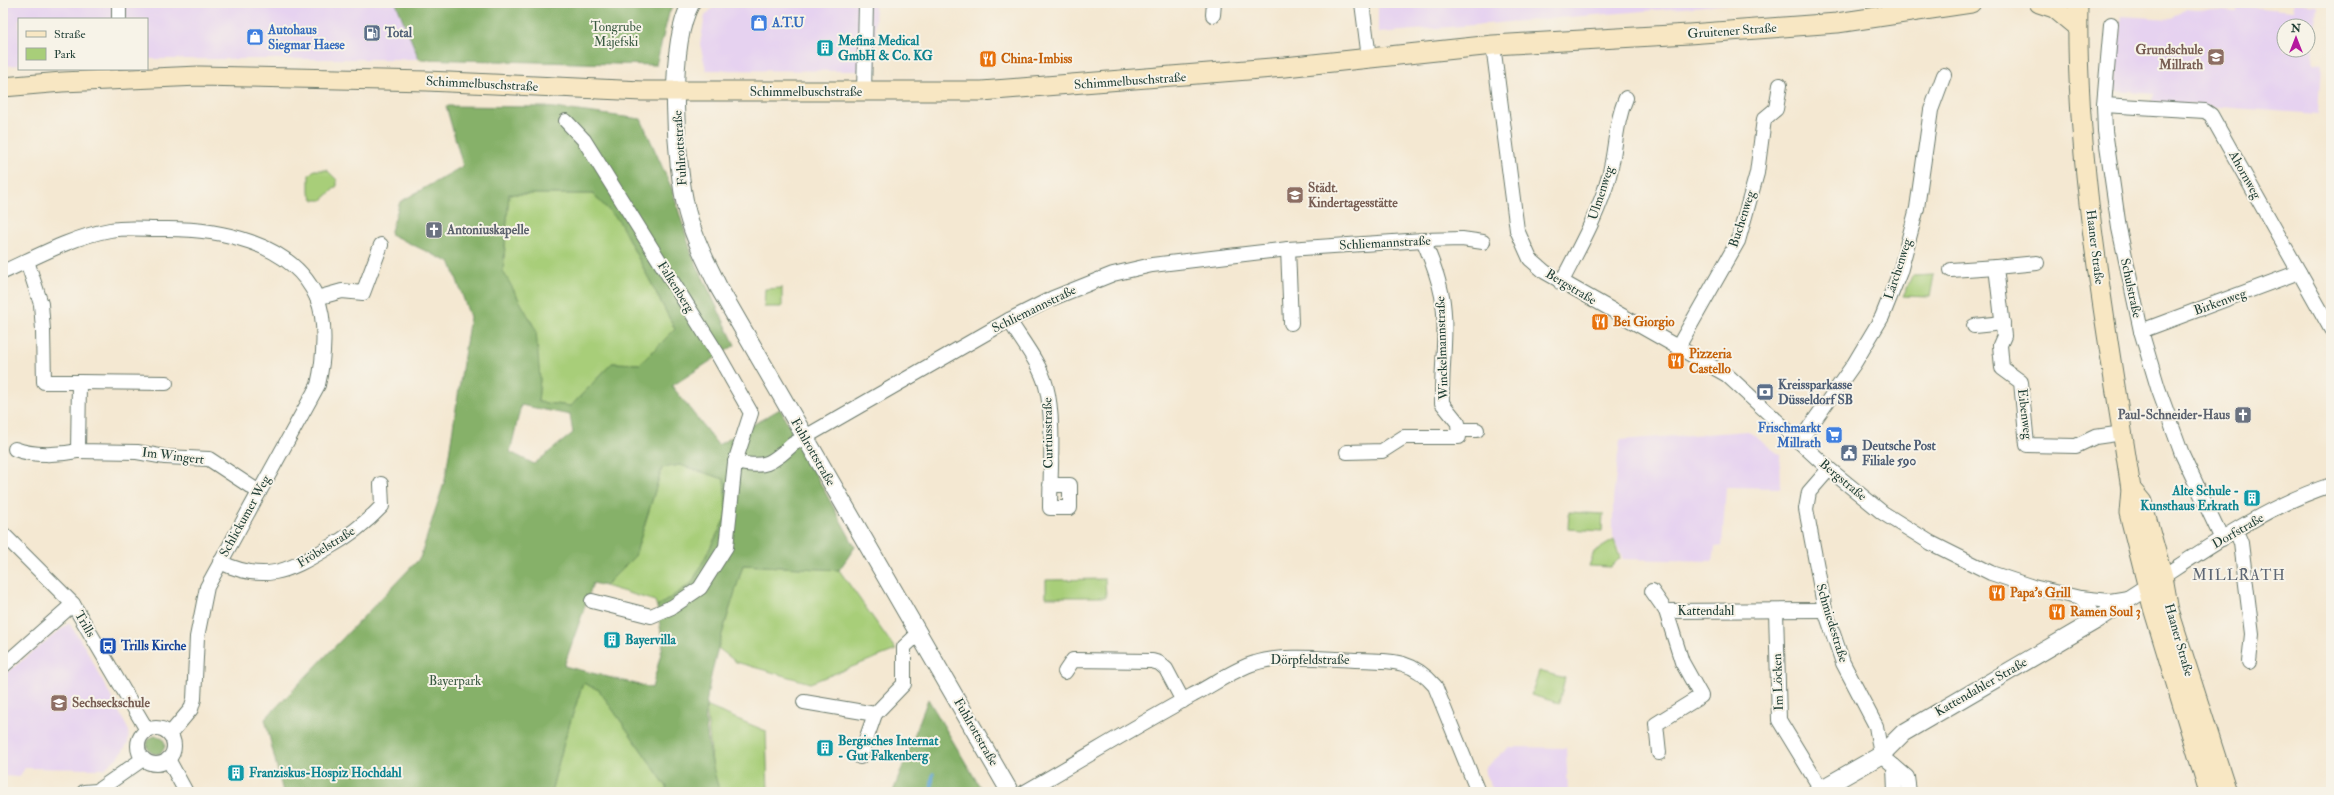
<svg xmlns="http://www.w3.org/2000/svg" width="2334" height="795" viewBox="0 0 2334 795" font-family="'IM FELL Double Pica',serif">
	<rect width="100%" height="100%" fill="#f7f3e8"/>
	<filter id="ink" filterUnits="userSpaceOnUse"><feTurbulence type="fractalNoise" baseFrequency=".025" numOctaves="2"/><feDisplacementMap in="SourceGraphic" scale="8" xChannelSelector="R" yChannelSelector="G"/><feConvolveMatrix kernelMatrix="1 2 1 2 8 2 1 2 1" color-interpolation-filters="sRGB"/></filter>
	<filter id="wash" filterUnits="userSpaceOnUse"><feTurbulence type="fractalNoise" baseFrequency=".012" numOctaves="4" result="noise"/><feDisplacementMap in="SourceGraphic" scale="16" xChannelSelector="R" yChannelSelector="G"/><feGaussianBlur stdDeviation="0.9" result="paint"/><feColorMatrix in="noise" values="0 0 0 0 0 0 0 0 0 0 0 0 0 0 0 0 0 1.4 0 .05"/><feComposite in="paint" operator="in"/></filter>
	<g filter="url(#wash)">
		<rect width="100%" height="100%" fill="#f4e8d2"/>
		<g fill="#e6d2f0" fill-rule="evenodd">
			<path d="M3,3H396L419,59H147V19H19V65L3,66Z"/>
			<path d="M717,3H875L876,71L706,70L700,44L705,16Z"/>
			<path d="M1378,3H1741L1378,33Z"/>
			<path d="M2294,3L2317,5L2313,63L2321,64L2318,114L2152,102L2153,94L2115,91L2121,16L2172,19L2186,8L2236,12L2237,6L2293,11ZM2284,26H2308V50H2284Z"/>
			<path d="M1748,431L1780,455L1781,488L1726,487L1722,546L1715,547L1713,561L1623,559L1613,536V500L1620,440Z"/>
			<path d="M69,623L86,649L129,731L128,743L120,755L104,769L25,768L19,777L3,776V676Z"/>
			<path d="M1509,747L1566,748L1568,792H1494L1484,769Z"/>
		</g>
		<g fill="#a8ce79" stroke="#648656">
			<path d="M314,170H327L337,180V186L322,200H314L309,193V175Z"/>
			<path d="M509,194H593L619,221L675,329L640,364L612,363L571,406L538,402L540,379L503,271Z"/>
			<path d="M1934,275L1930,297L1903,296L1912,276Z"/>
			<path d="M782,288V307H764L765,289Z"/>
			<path d="M680,465L724,479L727,515L692,583L657,607L655,601L605,586L635,556L662,468Z"/>
			<path d="M1569,512L1603,514L1602,531L1568,529Z"/>
			<path d="M1614,540L1620,558L1611,567L1589,566L1594,552Z"/>
			<path d="M743,565L839,570L896,650L810,683L736,662L718,648Z"/>
			<path d="M1105,579L1106,597H1046V580Z"/>
			<path d="M1539,671L1565,678L1559,703L1531,695Z"/>
			<path d="M583,683L599,690L667,787L665,792H551L566,735Z"/>
			<path d="M706,706L766,731L768,792H720L713,771Z"/>
		</g>
		<g fill="#86b169" stroke="#52774e" fill-rule="evenodd">
			<path d="M396,3H675L669,13L656,65L419,59Z"/>
			<path d="M446,106L546,107L641,119L672,189L692,255L735,345L672,386L718,445L780,409L855,547L839,570L743,565C730,611 712,657 706,705C703,725 713,772 720,792H665L667,787L599,690L583,683L566,735L551,792H283L265,719L420,558L445,480L470,317L451,263L390,234L400,202L463,166ZM509,194H593L619,221L675,329L640,364L612,363L571,406L538,402L540,379L536,330L503,271ZM521,405L570,415L573,433L534,464L510,452ZM680,465L724,479L727,515L692,583L657,607L663,645L652,688L564,666L593,583L605,586L635,556L662,468Z"/>
			<path d="M928,699L983,792H893Z"/>
			<circle cx="156" cy="745" r="9"/>
		</g>
		<g fill="none" stroke-linecap="round" stroke-linejoin="round">
			<path stroke="#5da3d3" stroke-width="3.5" d="M931,792L933,774"/>
		</g>
	</g>
	<g filter="url(#ink)">
		<g fill="none" stroke-linecap="round" stroke-linejoin="round">
			<defs>
				<g id="minor">
					<path d="M1362,3L1369,58"/>
					<path d="M1213,15L1214,3"/>
					<path d="M119,19V3"/>
					<path d="M2111,24L2104,105L2105,131L2119,228L2141,331L2158,388L2182,454L2222,539"/>
					<path d="M1493,45L1517,230L1530,259L1545,272L1727,375L1829,469L1883,513L1931,543L1991,573L2033,587L2080,598L2110,601L2128,598"/>
					<path d="M864,92L866,3"/>
					<path d="M2104,105L2205,111L2211,115L2331,329"/>
					<path d="M566,121L584,140L717,353L751,413L735,462L726,547L700,588L672,607L651,616L592,601"/>
					<path d="M1288,249L1291,323"/>
					<path d="M27,261L41,304L43,330L44,382H79L78,451L137,452L165,457L209,459L259,492"/>
					<path d="M2037,263L1996,267L2004,336L2000,345L2002,368L2021,382L2027,445L2076,446L2095,437L2123,433"/>
					<path d="M1951,270L1996,267"/>
					<path d="M3,272C38,256 72,237 110,230C126,227 145,229 161,229C216,228 292,241 317,298C327,322 324,359 318,385L207,587L197,637L194,699L191,709L170,734"/>
					<path d="M1561,283C1579,248 1599,213 1609,176C1616,150 1615,123 1626,98"/>
					<path d="M317,298L342,291L363,293L381,245"/>
					<path d="M1009,320C1021,340 1040,363 1046,386C1055,418 1050,473 1050,508H1070V485H1050"/>
					<path d="M1974,326L2003,323"/>
					<path d="M2141,331L2299,272"/>
					<path d="M1678,347L1738,241L1757,173L1764,119L1776,109L1780,85"/>
					<path d="M79,382L166,383"/>
					<path d="M1459,430H1477"/>
					<path d="M1799,442L1854,364L1882,317L1900,272L1917,208L1931,110L1944,75"/>
					<path d="M15,449C33,456 59,455 78,451"/>
					<path d="M1347,452L1382,451L1404,437H1459L1458,423L1442,403C1441,368 1448,330 1442,296C1438,276 1431,258 1423,240"/>
					<path d="M735,462C765,469 771,464 793,444L1009,320L1053,298L1113,274L1152,265L1288,249L1423,240L1462,239L1483,242"/>
					<path d="M1829,469L1809,492L1806,509L1825,610L1843,663L1876,726L1881,755L1907,777L1909,792"/>
					<path d="M2236,531L2241,543L2252,634L2249,662"/>
					<path d="M3,534L73,604L147,730"/>
					<path d="M220,562C263,583 288,572 326,549C346,538 366,523 382,506L381,484"/>
					<path d="M2156,581C2211,545 2268,505 2331,485"/>
					<path d="M1652,591L1666,611L1682,662L1701,696L1656,724L1659,753"/>
					<path d="M2080,598L2087,605L2095,621"/>
					<path d="M1666,611L1825,610"/>
					<path d="M1776,611L1779,720L1821,789"/>
					<path d="M3,666L73,604"/>
					<path d="M1065,672L1073,660L1152,661L1159,663L1166,669L1183,701"/>
					<path d="M804,702L875,714L904,684V647L919,633"/>
					<circle cx="156" cy="746" r="18"/>
					<path d="M860,757L875,714"/>
					<path d="M168,759L186,792"/>
					<path d="M1894,766L1895,792"/>
					<path d="M84,792L97,791L143,759"/>
					<path d="M1025,792C1081,760 1136,726 1193,695C1213,685 1234,669 1255,663C1283,654 1326,659 1355,660C1389,661 1411,658 1435,686L1478,792"/>
				</g>
				<g id="tertiary">
					<path d="M691,3C667,47 675,163 687,212C694,238 707,264 719,288L1010,792"/>
					<path d="M1816,792L1881,755L1903,733L2095,621L2149,586"/>
				</g>
				<g id="secondary">
					<path d="M2039,3L2054,8L2077,27"/>
					<path d="M2078,3C2075,167 2107,328 2131,489L2129,513L2153,608L2209,792"/>
					<path d="M3,87L62,82L199,76L427,81L642,91H982L1285,67L1493,45L1689,34L1837,23L1971,3"/>
					<path d="M2131,489L2142,502L2163,577L2169,611L2227,792"/>
				</g>
			</defs>
			<use href="#minor" stroke="#6a796b" stroke-width="16"/>
			<use href="#tertiary" stroke="#6a796b" stroke-width="19"/>
			<use href="#secondary" stroke="#6a796b" stroke-width="21"/>
			<use href="#minor" stroke="#fff" stroke-width="14"/>
			<use href="#tertiary" stroke="#fff" stroke-width="17"/>
			<use href="#secondary" stroke="#f8e7c3" stroke-width="19"/>
		</g>
	</g>
	<defs>
		<symbol id="shop-square" viewBox="-11 -11 22 22"><rect x="-9" y="-9" width="18" height="18" rx="4" fill="#3f7fe0" stroke="#f7f3e8"/><path d="M-5-2.5h2.3a2.7 3.5 0 0 1 5.4 0H5L5.5 6h-11ZM-1.5-2.5h3a1.5 2.3 0 0 0-3 0Z" fill="#fff"/></symbol>
		<symbol id="fuel-square" viewBox="-11 -11 22 22"><rect x="-9" y="-9" width="18" height="18" rx="4" fill="#5c6f8a" stroke="#f7f3e8"/><path d="M-5.5-6h7V0h2V4h1.3V-2.5L3-4.5l.8-.8L6-3V5H2.5V1h-1V6h-7ZM-4.2-4.7v3.2H.2V-4.7Z" fill="#fff"/></symbol>
		<symbol id="building-square" viewBox="-11 -11 22 22"><rect x="-9" y="-9" width="18" height="18" rx="4" fill="#0f9aa8" stroke="#f7f3e8"/><path d="M-4-6H4V6H1V3H-1V6H-4ZM-2.5-4.3h1.7v1.8h-1.7ZM.8-4.3h1.7v1.8H.8ZM-2.5-1h1.7V.8h-1.7ZM.8-1h1.7V.8H.8Z" fill="#fff"/></symbol>
		<symbol id="school-square" viewBox="-11 -11 22 22"><rect x="-9" y="-9" width="18" height="18" rx="4" fill="#8d6e63" stroke="#f7f3e8"/><path d="M0-5L7-2L0 1L-7-2ZM-4 1L0 2.5L4 1V4Q0 6-4 4Z" fill="#fff"/></symbol>
		<symbol id="restaurant-square" viewBox="-11 -11 22 22"><rect x="-9" y="-9" width="18" height="18" rx="4" fill="#e8710a" stroke="#f7f3e8"/><path d="M-5-6h1v4h1v-4h1v4h1v-4h1v5L-1.5 .5V6h-2V.5L-5-1ZM5-6V6H3V1.5H1.5Q1.5-4 5-6Z" fill="#fff"/></symbol>
		<symbol id="church-square" viewBox="-11 -11 22 22"><rect x="-9" y="-9" width="18" height="18" rx="4" fill="#6b7280" stroke="#f7f3e8"/><path d="M-1.2-6h2.4v3.5h3.3v2.4h-3.3V6h-2.4V-.1h-3.3v-2.4h3.3Z" fill="#fff"/></symbol>
		<symbol id="bank-square" viewBox="-11 -11 22 22"><rect x="-9" y="-9" width="18" height="18" rx="4" fill="#5c6f8a" stroke="#f7f3e8"/><path d="M-6-4H6V4H-6ZM0-2.3a2.3 2.3 0 1 0 0 4.6a2.3 2.3 0 1 0 0-4.6Z" fill="#fff"/></symbol>
		<symbol id="supermarket-square" viewBox="-11 -11 22 22"><rect x="-9" y="-9" width="18" height="18" rx="4" fill="#3f7fe0" stroke="#f7f3e8"/><path d="M-6-5.5h2.5l.6 2H6L4.5 2H-2.5L-4.4-4H-6ZM-1.5 3.2a1.3 1.3 0 1 0 .1 0ZM3 3.2a1.3 1.3 0 1 0 .1 0Z" fill="#fff"/></symbol>
		<symbol id="civic-square" viewBox="-11 -11 22 22"><rect x="-9" y="-9" width="18" height="18" rx="4" fill="#5c6f8a" stroke="#f7f3e8"/><path d="M-.6-6.5H3V-4.5H.6V-3L4-1V1h2V6H-6V1h2V-1L-.6-3ZM-1.2 2.5V6h2.4V2.5Z" fill="#fff"/></symbol>
		<symbol id="bus-square" viewBox="-11 -11 22 22"><rect x="-9" y="-9" width="18" height="18" rx="4" fill="#1a4fb4" stroke="#f7f3e8"/><path d="M-5-6H5V4H4V6H2V4H-2V6H-4V4H-5ZM-3.5-4V0h7V-4ZM-3.5 1.2v1.5H-2V1.2ZM2 1.2v1.5H3.5V1.2Z" fill="#fff"/></symbol>
	</defs>
	<g fill-rule="evenodd">
		<use href="#shop-square" x="749" y="13" width="20" height="20"/>
		<use href="#fuel-square" x="362" y="23" width="20" height="20"/>
		<use href="#shop-square" x="245" y="27" width="20" height="20"/>
		<use href="#building-square" x="815" y="38" width="20" height="20"/>
		<use href="#school-square" x="2206" y="47" width="20" height="20"/>
		<use href="#restaurant-square" x="978" y="49" width="20" height="20"/>
		<use href="#school-square" x="1285" y="185" width="20" height="20"/>
		<use href="#church-square" x="424" y="220" width="20" height="20"/>
		<use href="#restaurant-square" x="1590" y="312" width="20" height="20"/>
		<use href="#restaurant-square" x="1666" y="351" width="20" height="20"/>
		<use href="#bank-square" x="1755" y="382" width="20" height="20"/>
		<use href="#church-square" x="2233" y="405" width="20" height="20"/>
		<use href="#supermarket-square" x="1824" y="425" width="20" height="20"/>
		<use href="#civic-square" x="1839" y="443" width="20" height="20"/>
		<use href="#building-square" x="2242" y="488" width="20" height="20"/>
		<use href="#restaurant-square" x="1987" y="583" width="20" height="20"/>
		<use href="#restaurant-square" x="2047" y="602" width="20" height="20"/>
		<use href="#building-square" x="602" y="630" width="20" height="20"/>
		<use href="#bus-square" x="98" y="636" width="20" height="20"/>
		<use href="#school-square" x="49" y="693" width="20" height="20"/>
		<use href="#building-square" x="815" y="738" width="20" height="20"/>
		<use href="#building-square" x="226" y="763" width="20" height="20"/>
	</g>
	<g text-anchor="middle" dominant-baseline="central" stroke-width="4" stroke-linejoin="round" paint-order="stroke">
		<g font-size="13" font-weight="bold" fill="#366cbe" stroke="#f7f3e8" text-anchor="start">
			<text x="772" y="23">A.T.U</text>
			<text x="268" y="30">Autohaus<tspan x="268" dy="15">Siegmar Haese</tspan></text>
			<text x="1821" y="428" text-anchor="end">Frischmarkt<tspan x="1821" dy="15">Millrath</tspan></text>
		</g>
		<g font-size="13" fill="#3a5a42" stroke="#f7f3e8">
			<text x="616" y="27">Tongrube<tspan x="616" dy="15">Majefski</tspan></text>
			<text x="455" y="681">Bayerpark</text>
		</g>
		<g font-size="13" fill="#1f3d34" stroke="#f7f3e8">
			<text transform="translate(1732 31) rotate(-4)">Gruitener Straße</text>
			<text transform="translate(1130 81) rotate(-4)">Schimmelbuschstraße</text>
			<text transform="translate(482 84) rotate(3)">Schimmelbuschstraße</text>
			<text x="806" y="92">Schimmelbuschstraße</text>
			<text transform="translate(680 148) rotate(-94)">Fuhlrottstraße</text>
			<text transform="translate(2245 175) rotate(61)">Ahornweg</text>
			<text transform="translate(1601 193) rotate(-72)">Ulmenweg</text>
			<text transform="translate(1742 219) rotate(-72)">Buchenweg</text>
			<text transform="translate(1385 243) rotate(-3)">Schliemannstraße</text>
			<text transform="translate(2095 247) rotate(83)">Haaner Straße</text>
			<text transform="translate(1898 269) rotate(-72)">Lärchenweg</text>
			<text transform="translate(676 287) rotate(58)">Falkenberg</text>
			<text transform="translate(1571 287) rotate(31)">Bergstraße</text>
			<text transform="translate(2131 288) rotate(78)">Schulstraße</text>
			<text transform="translate(2220 302) rotate(-20)">Birkenweg</text>
			<text transform="translate(1034 309) rotate(-26)">Schliemannstraße</text>
			<text transform="translate(1442 348) rotate(-92)">Winckelmannstraße</text>
			<text transform="translate(2025 414) rotate(83)">Eibenweg</text>
			<text transform="translate(1048 433) rotate(-91)">Curtiusstraße</text>
			<text transform="translate(813 452) rotate(60)">Fuhlrottstraße</text>
			<text transform="translate(173 456) rotate(7)">Im Wingert</text>
			<text transform="translate(1843 480) rotate(40)">Bergstraße</text>
			<text transform="translate(245 516) rotate(-61)">Schlickumer Weg</text>
			<text transform="translate(2238 531) rotate(-30)">Dorfstraße</text>
			<text transform="translate(326 547) rotate(-32)">Fröbelstraße</text>
			<text x="1706" y="611">Kattendahl</text>
			<text transform="translate(1832 623) rotate(73)">Schmiedestraße</text>
			<text transform="translate(85 624) rotate(60)">Trills</text>
			<text transform="translate(2179 640) rotate(74)">Haaner Straße</text>
			<text x="1310" y="660">Dörpfeldstraße</text>
			<text transform="translate(1778 682) rotate(-92)">Im Löcken</text>
			<text transform="translate(1981 687) rotate(-30)">Kattendahler Straße</text>
			<text transform="translate(976 732) rotate(60)">Fuhlrottstraße</text>
		</g>
		<g font-size="13" font-weight="bold" fill="#4e5e75" stroke="#f7f3e8" text-anchor="start">
			<text x="385" y="33">Total</text>
			<text x="1778" y="385">Kreissparkasse<tspan x="1778" dy="15">Düsseldorf SB</tspan></text>
			<text x="1862" y="446">Deutsche Post<tspan x="1862" dy="15">Filiale 590</tspan></text>
		</g>
		<g font-size="13" font-weight="bold" fill="#0d838f" stroke="#f7f3e8" text-anchor="start">
			<text x="838" y="41">Mefina Medical<tspan x="838" dy="15">GmbH &amp; Co. KG</tspan></text>
			<text x="2239" y="491" text-anchor="end">Alte Schule -<tspan x="2239" dy="15">Kunsthaus Erkrath</tspan></text>
			<text x="625" y="640">Bayervilla</text>
			<text x="838" y="741">Bergisches Internat<tspan x="838" dy="15">- Gut Falkenberg</tspan></text>
			<text x="249" y="773">Franziskus-Hospiz Hochdahl</text>
		</g>
		<g font-size="13" font-weight="bold" fill="#785e54" stroke="#f7f3e8" text-anchor="start">
			<text x="2203" y="50" text-anchor="end">Grundschule<tspan x="2203" dy="15">Millrath</tspan></text>
			<text x="1308" y="188">Städt.<tspan x="1308" dy="15">Kindertagesstätte</tspan></text>
			<text x="72" y="703">Sechseckschule</text>
		</g>
		<g font-size="13" font-weight="bold" fill="#c56008" stroke="#f7f3e8" text-anchor="start">
			<text x="1001" y="59">China-Imbiss</text>
			<text x="1613" y="322">Bei Giorgio</text>
			<text x="1689" y="354">Pizzeria<tspan x="1689" dy="15">Castello</tspan></text>
			<text x="2010" y="593">Papa's Grill</text>
			<text x="2070" y="612">Ramen Soul 3</text>
		</g>
		<g font-size="13" font-weight="bold" fill="#5b616d" stroke="#f7f3e8" text-anchor="start">
			<text x="447" y="230">Antoniuskapelle</text>
			<text x="2230" y="415" text-anchor="end">Paul-Schneider-Haus</text>
		</g>
		<g font-size="13" font-weight="bold" fill="#164399" stroke="#f7f3e8" text-anchor="start">
			<text x="121" y="646">Trills Kirche</text>
		</g>
		<g font-size="15" letter-spacing="1" fill="#5e6774" stroke="#f7f3e8">
			<text x="2239" y="575">MILLRATH</text>
		</g>
	</g>
	<rect width="2334" height="795" fill="none" stroke="#f7f3e8" stroke-width="16"/>
	<rect x="18" y="18" width="130" height="52" fill="#f7f3e8" stroke="#a1aaa0"/>
	<rect x="26" y="31" width="20" height="6" fill="#f8e7c3" stroke="#a1aaa0"/>
	<text x="54" y="38" font-size="12" fill="#1f3d34">Straße</text>
	<rect x="26" y="48" width="20" height="12" fill="#a8ce79" stroke="#a1aaa0"/>
	<text x="54" y="58" font-size="12" fill="#1f3d34">Park</text>
	<g transform="translate(2296 38)"><circle r="19" fill="#f7f3e8" stroke="#a1aaa0"/>
	<path d="M0-3L7 15L0 10L-7 15Z" fill="#b5179e"/>
	<text y="-6" font-size="11" font-weight="bold" text-anchor="middle" fill="#1f3d34">N</text>
	</g>
</svg>
